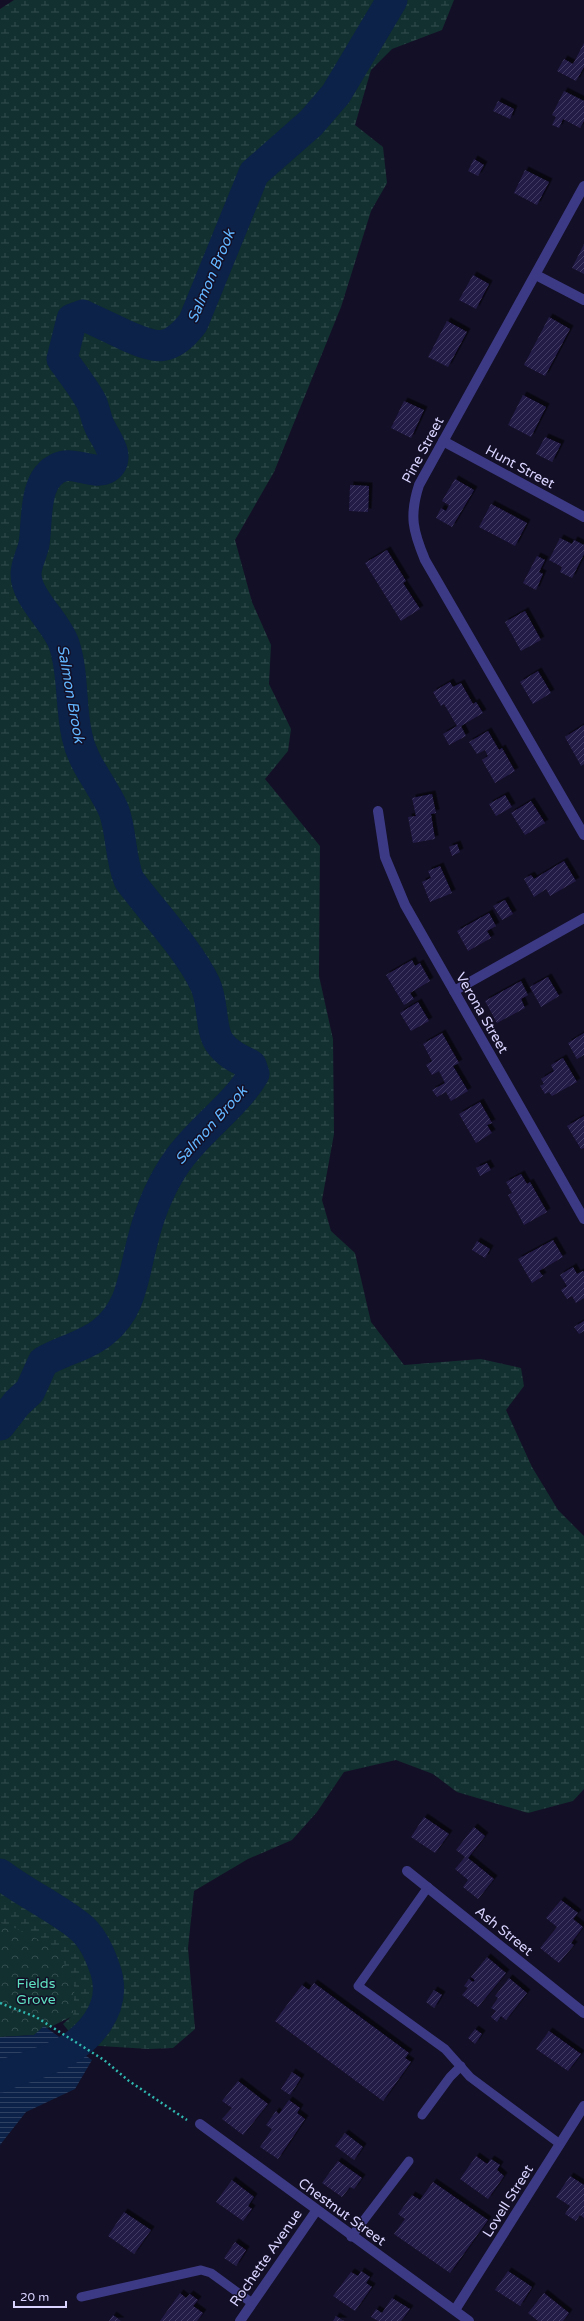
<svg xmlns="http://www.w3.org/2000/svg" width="584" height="2321" viewBox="0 0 584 2321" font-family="'Varela Round',sans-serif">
	<defs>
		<pattern id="wetland-marsh" width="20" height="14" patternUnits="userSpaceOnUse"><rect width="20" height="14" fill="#12302f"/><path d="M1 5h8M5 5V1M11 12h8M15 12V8" fill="none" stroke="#344d4e"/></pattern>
		<pattern id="park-crowns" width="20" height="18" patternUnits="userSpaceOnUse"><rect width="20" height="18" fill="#12302f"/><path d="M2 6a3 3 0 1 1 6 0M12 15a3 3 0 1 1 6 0" fill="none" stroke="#344d4e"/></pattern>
		<pattern id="water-rules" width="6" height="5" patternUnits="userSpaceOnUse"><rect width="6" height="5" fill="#0c2248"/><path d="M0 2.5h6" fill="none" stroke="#2f4163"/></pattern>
		<pattern id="building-hatch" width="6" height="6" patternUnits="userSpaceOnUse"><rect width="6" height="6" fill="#241b47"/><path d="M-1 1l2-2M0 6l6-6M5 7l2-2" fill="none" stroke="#433b63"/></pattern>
		<filter id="shadow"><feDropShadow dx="3.5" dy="-3.5" stdDeviation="0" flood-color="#0009"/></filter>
	</defs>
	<rect width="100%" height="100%" fill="#130f26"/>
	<path fill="url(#wetland-marsh)" d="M14,0H454L442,30L392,49L371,70L355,125L383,147L387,183L371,211L341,307L274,472L235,540L252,602L271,645L269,684L291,729L288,751L265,779L320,846L319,976L333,1039L334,1134L322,1200L331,1231L355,1253L371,1322L404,1365L481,1359L521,1368L524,1386L506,1410L532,1467L558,1510L584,1536V1789L573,1801L528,1813L457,1792L433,1774L396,1760L344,1772L317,1812L292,1840L248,1859L194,1891L188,1948L195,2029L173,2048L149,2049L84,2045L71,2034L63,2024L73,2015L0,1923V9Z"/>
	<path fill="url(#park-crowns)" d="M0,1923C30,1932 64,1949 73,1982C76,1991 73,2005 73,2016L34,2035L0,2037Z"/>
	<path fill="url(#water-rules)" d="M44,2026L92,2060L75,2089L26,2112L0,2145V2037L34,2035Z"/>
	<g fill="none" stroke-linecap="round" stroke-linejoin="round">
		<g stroke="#0c2248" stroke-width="31">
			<path d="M0,1425L17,1403L30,1391L43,1362C61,1351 86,1346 103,1332C132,1309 133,1277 142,1243C149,1214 160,1185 178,1160C200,1129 235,1106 254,1074L251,1065C239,1059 227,1054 219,1042C210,1029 214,1003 205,984C189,950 152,911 129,880C120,858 122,834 114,811C103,785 83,765 77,736C70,706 74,674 64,644C56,621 26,598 26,574C26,564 32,554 34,544C38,519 32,474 64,466C77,463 96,475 107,468C122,458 105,438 100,427C96,419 95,411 92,403C84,388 72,373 62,359L72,319L83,315C97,322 111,328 125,335C157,349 169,353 193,323L254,173L311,123L336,94L392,0"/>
			<path d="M0,1874C25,1893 55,1907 79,1926C92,1936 100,1954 105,1969C119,2008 88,2042 54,2057C37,2065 17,2069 0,2077"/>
		</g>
	</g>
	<g fill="url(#building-hatch)" filter="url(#shadow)">
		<path d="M584,43V67L576,81L557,71L564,59L573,64Z"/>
		<path d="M564,91L584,101V121L580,128L563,119L559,128L552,125L556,117L552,115Z"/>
		<path d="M498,101L514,109L510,119L493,111Z"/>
		<path d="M474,159L484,165L478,176L468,171Z"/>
		<path d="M525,170L549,182L537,205L514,193Z"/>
		<path d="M584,244V274L572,268Z"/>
		<path d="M473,275L489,284L476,309L459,300Z"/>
		<path d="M549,317L570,329L545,376L524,365Z"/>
		<path d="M447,321L467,332L448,367L428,357Z"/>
		<path d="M523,395L546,407L531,437L508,425Z"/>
		<path d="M404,401L424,410L411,438L391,428Z"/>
		<path d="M545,437L561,444L552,462L536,454Z"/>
		<path d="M455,479L474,490L452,527L436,518L441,508L446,511L449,505L442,501Z"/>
		<path d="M350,485L369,486L368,512L349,511Z"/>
		<path d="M491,504L527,523L515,546L479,527Z"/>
		<path d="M560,538L572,544L574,540L584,545V554L572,578L560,572L562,567L549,560Z"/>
		<path d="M387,550L406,581L403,583L420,609L401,621L365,563Z"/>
		<path d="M537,556L545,560L539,572L543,574L536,590L523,583Z"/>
		<path d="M525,611L541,640L521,651L505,622Z"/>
		<path d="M538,671L551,693L533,704L520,682Z"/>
		<path d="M450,682L453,687L461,683L473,704L476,702L483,713L461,726L466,736L449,745L443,734L457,726L444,704L441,706L433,692Z"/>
		<path d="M584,725V764L581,766L565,737Z"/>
		<path d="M488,731L499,750L502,748L515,771L495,783L482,760L488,756L485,750L477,754L469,742Z"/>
		<path d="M432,794L436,813L431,814L435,839L413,843L408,817L416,816L412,798Z"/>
		<path d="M505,795L512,807L496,816L489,804Z"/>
		<path d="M531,801L545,823L525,835L511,813Z"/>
		<path d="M457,844L460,852L452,856L449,847Z"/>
		<path d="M564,861L576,881L550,896L546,889L534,897L524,879L531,875L534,879Z"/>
		<path d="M440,866L452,893L430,902L422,882L431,878L428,871Z"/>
		<path d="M505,900L513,914L502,920L493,906Z"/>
		<path d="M489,913L496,926L487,931L491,938L468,951L457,931Z"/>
		<path d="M412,960L415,966L420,963L430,981L410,993L414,999L404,1005L386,975Z"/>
		<path d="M548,977L559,996L541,1007L530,987Z"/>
		<path d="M521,981L528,995L521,999L525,1008L497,1023L485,1001Z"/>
		<path d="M418,1002L429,1021L411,1031L400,1013Z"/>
		<path d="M442,1033L459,1063L453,1066L468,1091L451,1101L446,1092L437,1097L432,1090L445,1083L439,1071L432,1075L426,1065L432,1061L423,1044Z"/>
		<path d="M584,1033V1055L577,1059L568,1043Z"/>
		<path d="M563,1058L577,1082L552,1096L549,1092L545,1094L540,1086L544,1084L541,1079L554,1071L551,1065Z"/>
		<path d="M480,1102L492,1123L487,1125L492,1133L476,1143L459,1114Z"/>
		<path d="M584,1116V1148L581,1149L567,1126Z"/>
		<path d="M487,1163L491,1170L480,1176L476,1168Z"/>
		<path d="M521,1174L527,1184L530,1182L547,1212L524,1225L508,1195L512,1193L506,1182Z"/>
		<path d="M553,1240L563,1257L539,1271L543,1276L532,1283L518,1259Z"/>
		<path d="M477,1241L490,1249L485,1258L472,1250Z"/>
		<path d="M573,1267L577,1274L583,1271L584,1272V1298L576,1303L572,1296L567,1299L561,1290L567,1286L560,1275Z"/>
		<path d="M584,1321V1331L579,1334L574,1327Z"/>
		<path d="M424,1817L449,1834L435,1853L411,1837Z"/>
		<path d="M474,1827L485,1836L468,1858L494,1879L478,1899L463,1887L468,1880L455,1869L465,1857L456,1850Z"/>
		<path d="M561,1900L578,1913L573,1919L583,1927L571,1943L574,1945L559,1963L540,1948L557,1927L546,1918Z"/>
		<path d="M487,1957L506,1973L478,2007L462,1995L468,1988L464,1986L469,1979L473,1982L475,1980L471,1977Z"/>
		<path d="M509,1978L527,1993L506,2020L501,2016L497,2022L491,2017L496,2011L491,2008L498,1998L495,1996Z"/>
		<path d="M314,1983L409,2053L405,2058L411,2062L383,2101L275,2021L302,1985L309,1990Z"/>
		<path d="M434,1990L442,1995L434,2008L426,2002Z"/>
		<path d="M475,2029L482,2034L475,2044L468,2038Z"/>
		<path d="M549,2031L581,2054L568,2071L536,2049Z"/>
		<path d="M292,2072L301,2078L290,2095L281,2089Z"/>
		<path d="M238,2081L268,2104L243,2135L222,2119L232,2108L222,2101Z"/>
		<path d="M289,2100L300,2108L297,2113L305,2119L278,2159L260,2147L272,2129L266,2125L276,2111L279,2114Z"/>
		<path d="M345,2133L363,2147L354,2160L335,2146Z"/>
		<path d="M476,2156L487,2164L491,2159L500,2165L497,2170L504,2176L488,2199L460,2179Z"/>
		<path d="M338,2161L362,2178L354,2189L350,2187L342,2197L322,2183Z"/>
		<path d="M570,2176L584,2185V2218L580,2215L576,2221L565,2214L570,2206L556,2197Z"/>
		<path d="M232,2180L254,2197L248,2206L252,2209L243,2221L216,2202Z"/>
		<path d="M433,2182L488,2220L450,2273L394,2234L405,2219L398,2214L412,2195L420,2200Z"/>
		<path d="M124,2212L151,2230L134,2254L108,2236Z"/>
		<path d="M235,2242L246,2250L236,2266L224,2258Z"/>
		<path d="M361,2271L370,2277L366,2283L372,2287L355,2311L333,2296L351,2272L358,2276Z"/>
		<path d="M508,2271L532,2287L520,2306L495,2290Z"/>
		<path d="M180,2293L186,2298L190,2294L198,2300L193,2306L203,2313L197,2321H160Z"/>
		<path d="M544,2293L569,2313L563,2321H538L528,2313Z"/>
		<path d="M392,2298L410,2309L401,2321H378L371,2317L376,2309L382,2313Z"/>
		<path d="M113,2315L121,2321H109Z"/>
		<path d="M336,2316L344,2321H333Z"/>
	</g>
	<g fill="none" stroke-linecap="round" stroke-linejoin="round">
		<path stroke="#2fb8b0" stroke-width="2.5" stroke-dasharray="2 3" stroke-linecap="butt" d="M0,2003L36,2017L104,2060L129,2081L187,2120"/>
		<g stroke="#3d3a85" stroke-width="9">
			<path d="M428,1887L358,1986L445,2049L470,2077L560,2144"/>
			<path d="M422,2115L450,2077L461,2066"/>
			<path d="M351,2237L409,2161"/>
			<path d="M81,2297L201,2270L211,2273L252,2303"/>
		</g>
		<g stroke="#3d3a85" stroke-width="10">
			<path d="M584,186L419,485C409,516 413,531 425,560L584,835"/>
			<path d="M536,275L584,300"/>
			<path d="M443,441L584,517"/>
			<path d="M378,811L385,857L405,905L584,1219"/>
			<path d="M454,991L584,918"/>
			<path d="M407,1871L584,2013"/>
			<path d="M200,2124L469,2321"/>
			<path d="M455,2310L584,2106"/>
			<path d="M240,2321L316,2211"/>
		</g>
	</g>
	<g text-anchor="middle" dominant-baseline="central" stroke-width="3" stroke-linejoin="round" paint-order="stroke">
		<g font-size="14" fill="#d9d4ff" stroke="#130f26">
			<text transform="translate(423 450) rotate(-62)">Pine Street</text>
			<text transform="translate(520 467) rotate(28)">Hunt Street</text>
			<text transform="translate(482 1013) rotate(60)">Verona Street</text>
			<text transform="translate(504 1931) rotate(39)">Ash Street</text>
			<text transform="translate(508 2201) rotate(-58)">Lovell Street</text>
			<text transform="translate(342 2212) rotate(36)">Chestnut Street</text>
			<text transform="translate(266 2258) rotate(-55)">Rochette Avenue</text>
		</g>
		<g font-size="14" fill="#5fe0c0" stroke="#130f26">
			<text x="36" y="1983">Fields<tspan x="36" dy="16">Grove</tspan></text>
		</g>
		<g font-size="15" font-style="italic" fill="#62b6ff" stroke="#130f26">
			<text transform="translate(211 276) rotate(-67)">Salmon Brook</text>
			<text transform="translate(71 694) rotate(80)">Salmon Brook</text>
			<text transform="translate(211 1125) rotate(-48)">Salmon Brook</text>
		</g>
	</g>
	<path d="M14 2301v6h52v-6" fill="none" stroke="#d9d4ff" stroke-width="2"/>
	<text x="20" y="2301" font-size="12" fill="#d9d4ff" stroke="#130f26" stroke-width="3" paint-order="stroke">20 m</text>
</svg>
